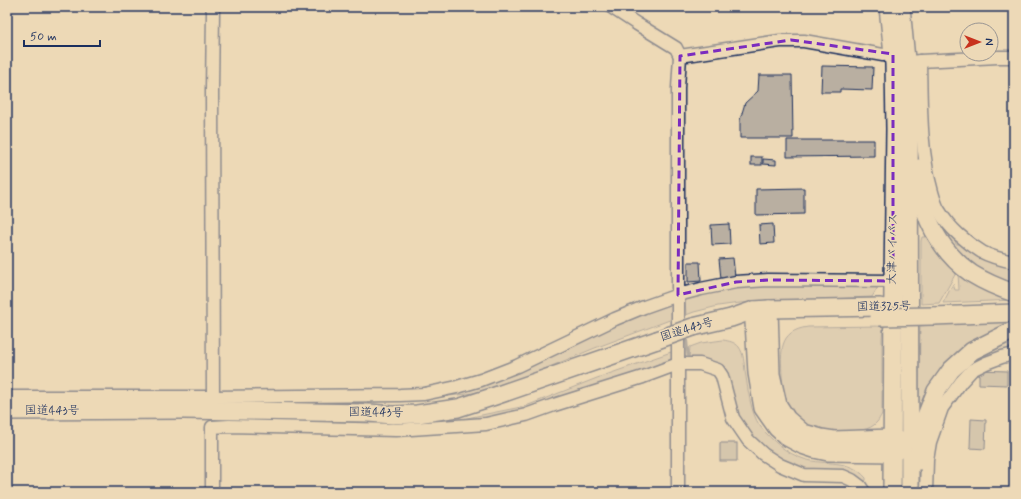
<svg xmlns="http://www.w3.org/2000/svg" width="1021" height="499" viewBox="0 0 1021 499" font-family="Mynerve,'Klee One',sans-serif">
	<rect width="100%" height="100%" fill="#edd9b7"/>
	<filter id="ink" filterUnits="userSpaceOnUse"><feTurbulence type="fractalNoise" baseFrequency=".025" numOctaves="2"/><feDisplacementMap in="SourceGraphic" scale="8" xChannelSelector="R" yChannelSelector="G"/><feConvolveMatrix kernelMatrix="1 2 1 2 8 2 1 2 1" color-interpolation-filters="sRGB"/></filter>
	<g filter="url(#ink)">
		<g fill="#cfc0aa" stroke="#757884">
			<path d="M946,229L960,240H955L956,244H966L1014,265V288L1011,287L967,261L942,232Z"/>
			<path d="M922,237H933L1014,300L943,303L953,284L955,290H959L958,273H956L939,303L921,304V241Z"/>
			<path d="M878,284V287L872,297L740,303L718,306L694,312L686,315L685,298L745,286Z"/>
			<path d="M670,302L674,305L675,318L595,348L513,382L493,389L467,394L422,399L368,402H278L232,404L225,400L413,397L546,355Z"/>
			<path d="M1012,322L1013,325L995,334L919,414L920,326L960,323Z"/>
			<path d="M883,326L882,338V414C880,417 879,420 877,422C870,431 856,431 846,431C836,431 819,431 810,427C804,424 789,409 786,403C783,397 783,383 782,376C781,352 778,331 808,327Z"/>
			<path d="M1014,334V351L975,364L924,444L934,404L963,363Z"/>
			<path d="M723,340C729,341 735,342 739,347C744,354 744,363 745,371C748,388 750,412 760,426C772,441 786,453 804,459C826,466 849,458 866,478V480L864,484L813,473L764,452L737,418L726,379L682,359L680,349L685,348V357L689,358L690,347L701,343Z"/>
			<path d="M674,351L675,361L505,416L422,426L216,421H296L388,424L452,421L526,406L597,378Z"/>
		</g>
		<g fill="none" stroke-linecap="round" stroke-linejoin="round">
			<path stroke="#6e7281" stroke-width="3" d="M686,335L688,355"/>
		</g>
		<g fill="#b9afa1" stroke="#1b2f5e">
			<path d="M822,66L873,67L872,90L840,89V92H821Z"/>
			<path d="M759,75H792L793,138H740V120L745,103L758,91Z"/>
			<path d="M787,140H874V156L787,157Z"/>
			<rect x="751" y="157" width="11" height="8"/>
			<path d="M763,159L776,160V165L763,164Z"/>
			<path d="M804,188V214L756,215V189Z"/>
			<path d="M729,224L730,244L712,245L711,225Z"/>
			<path d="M773,224L774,243L760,244L759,225Z"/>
			<path d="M733,258L735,277L721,279L719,259Z"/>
			<path d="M688,262H700L701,281L688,282Z"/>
			<path d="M979,370L1007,371V385L979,384Z"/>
			<path d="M971,419L986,420L985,449L970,448Z"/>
			<rect x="720" y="443" width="17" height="18"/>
		</g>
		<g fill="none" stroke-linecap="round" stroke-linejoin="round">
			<defs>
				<g id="minor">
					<path d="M212,7L213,12L212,90L213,397"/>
					<path d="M611,7L637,24L676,48L680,56"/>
					<path d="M920,61L998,57H1014"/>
					<path d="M900,63L920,61C921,105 920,150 932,192C934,199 936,207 940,212C949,228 967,243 982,252C991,257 1004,260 1014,262"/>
					<path d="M7,397H213L400,395L424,394L457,387L481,380L517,366L615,319L644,307L678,295L701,289L736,282L768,280L893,281"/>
					<path d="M212,492V427L229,426L396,430L486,424L526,415L554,405L643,377L678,364H700L718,370L722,376L733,418L748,440L763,454L780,465L804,475L843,476L852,480L860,486L864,492"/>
					<path d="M678,492V88L680,56L780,41H804L883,55L893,54"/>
					<path d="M926,492L927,460L930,442L942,408L961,382L972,370L986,363L1002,357L1014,354"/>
				</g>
				<g id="highway">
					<path d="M888,7L894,64L895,129L893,281L892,492"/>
					<path d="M901,7L909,91L910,492"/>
					<path d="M919,168C920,178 920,189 922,199C928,228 947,257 972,274C985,282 999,288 1014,293"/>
					<path d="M769,309L771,374L778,405L787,419L803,433L821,438L834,440L892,438L902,442"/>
					<path d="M754,310V322L757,373L763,408L777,428L787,437L802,445L814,449L828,452L892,453L902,448"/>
					<path d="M933,316L1014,313"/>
					<path d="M693,327L731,318L754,310L769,309L880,307"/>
					<path d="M7,411L183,410L369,413L393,415L417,414L458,408L495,396L657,340"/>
					<path d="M919,461L920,449L926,416L936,391L951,370L972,351L1014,330"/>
				</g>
			</defs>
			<use href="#minor" stroke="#1b2f5e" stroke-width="15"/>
			<use href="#highway" stroke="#1b2f5e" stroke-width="20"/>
			<use href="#minor" stroke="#edd9b7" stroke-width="12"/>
			<use href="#highway" stroke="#edd9b7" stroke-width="17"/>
			<defs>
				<g id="highway-bridge">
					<path d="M879,317L933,316"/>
					<path d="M657,340L693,327"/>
				</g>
			</defs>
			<use href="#highway-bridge" stroke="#1b2f5e" stroke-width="20" stroke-linecap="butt"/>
			<use href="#highway-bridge" stroke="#edd9b7" stroke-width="17"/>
		</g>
	</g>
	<path d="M0 0H1021V499H0ZM791,40L893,54V281L768,280L736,282L678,295L680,56Z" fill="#edd9b7" fill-opacity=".55" fill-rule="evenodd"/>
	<path fill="none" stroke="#7b2cbf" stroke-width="3" stroke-dasharray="8 5" stroke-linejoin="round" d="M791,40L893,54V281L768,280L736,282L678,295L680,56Z"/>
	<g text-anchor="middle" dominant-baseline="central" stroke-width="3.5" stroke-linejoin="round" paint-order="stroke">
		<g font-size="12" fill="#1b2f5e" stroke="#edd9b7">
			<text transform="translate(893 249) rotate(-89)">大津バイパス</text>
			<text transform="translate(884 307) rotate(-1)">国道325号</text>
			<text transform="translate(687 330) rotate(-17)">国道443号</text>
			<text x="52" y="411">国道443号</text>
			<text transform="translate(376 413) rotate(1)">国道443号</text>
		</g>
	</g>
	<rect width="1021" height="499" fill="none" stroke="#edd9b7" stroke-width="24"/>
	<rect x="12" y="12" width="997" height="475" fill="none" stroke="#1b2f5e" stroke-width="1.5" filter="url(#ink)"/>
	<g transform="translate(979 42) rotate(90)"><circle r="19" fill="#edd9b7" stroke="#999593"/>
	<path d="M0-3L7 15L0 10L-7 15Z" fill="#c8321e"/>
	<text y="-6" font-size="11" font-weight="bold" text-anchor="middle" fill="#1b2f5e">N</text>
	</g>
	<path d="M24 40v6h76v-6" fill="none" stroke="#1b2f5e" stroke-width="2"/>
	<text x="30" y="40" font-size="12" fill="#1b2f5e" stroke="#edd9b7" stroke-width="3" paint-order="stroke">50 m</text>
</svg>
